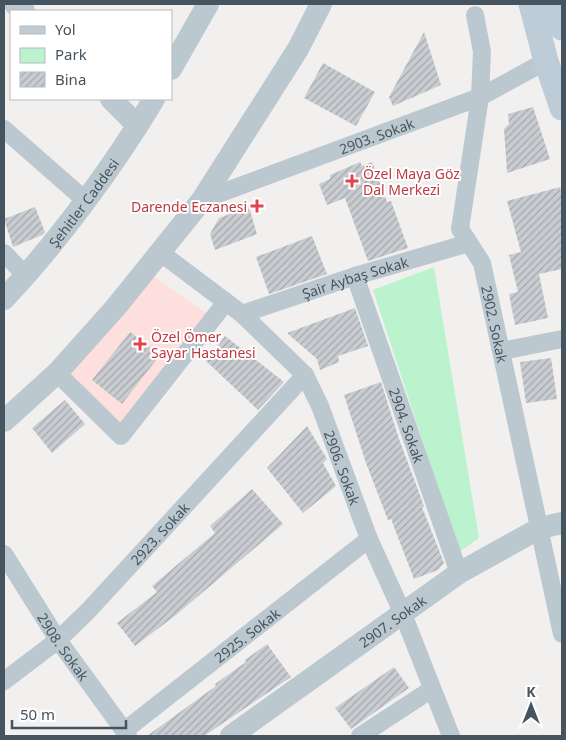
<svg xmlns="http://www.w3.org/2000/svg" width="566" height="740" viewBox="0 0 566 740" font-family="'Noto Sans',sans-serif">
	<defs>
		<pattern id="building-hatch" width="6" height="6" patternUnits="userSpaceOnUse" patternTransform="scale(1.25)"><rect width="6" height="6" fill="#c9cdd2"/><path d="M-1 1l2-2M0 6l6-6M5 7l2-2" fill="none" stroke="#a5a9ae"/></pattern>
	</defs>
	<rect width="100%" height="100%" fill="#f2efef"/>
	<path fill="#fddfde" d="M153,276L209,315L122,427L68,373Z"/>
	<path fill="#baf3cd" d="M434,267L479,538L459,552L373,290Z"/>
	<g fill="url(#building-hatch)">
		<path d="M424,32L441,85L393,106L389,97Z"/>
		<path d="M323,63L375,92L356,126L304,98Z"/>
		<path d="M533,107L550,159L507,173L504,129L509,124L508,114Z"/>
		<path d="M360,162L362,166L372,162L387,202L391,201L408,248L368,261L345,198L327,205L319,184L330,179V175Z"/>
		<path d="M560,187L562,195V269L539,274L548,318L515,325L509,294L518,292L509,255L521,252L507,201Z"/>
		<path d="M35,207L45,232L42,235L13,247L4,219Z"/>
		<path d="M249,207L257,234L215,250L210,234L219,218Z"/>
		<path d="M312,236L327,274L269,294L256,257Z"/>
		<path d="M355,308L368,346L338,356L339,362L320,370L317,359L287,333Z"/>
		<path d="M130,332L160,355L122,404L92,380Z"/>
		<path d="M225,336L284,382L258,410L206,361Z"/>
		<path d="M551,358L557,399L526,403L520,362Z"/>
		<path d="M381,382L399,439L424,506L422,507L444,563L438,570L414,579L391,519L388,520L366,463L344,395Z"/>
		<path d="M65,400L85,424L52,453L32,428Z"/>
		<path d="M307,426L327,459L323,463L336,486L303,513L267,468Z"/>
		<path d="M252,489L283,524L176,615L135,646L117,623L157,592L152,586L215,533L210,526Z"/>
		<path d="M267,644L291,677L204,736H147L216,686L215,684L246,662L245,660Z"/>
		<path d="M394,667L409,688L351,729L335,708Z"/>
	</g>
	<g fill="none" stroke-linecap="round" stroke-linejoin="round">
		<g stroke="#bcc8d0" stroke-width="18">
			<path id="s1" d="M475,15L482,52L480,97L460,229L482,263L562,634"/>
			<path d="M4,129L85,200"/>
			<path id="s2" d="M202,200L480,97L546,61"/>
			<path d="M4,253L26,276"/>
			<path id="s3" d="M161,253L242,314L305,375L320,406L369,539L403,614L451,736"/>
			<path id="s4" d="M355,276L459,573"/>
			<path id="s5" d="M242,314L355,276L469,243"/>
			<path d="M502,351L562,339"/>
			<path d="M57,373L121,436L226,302"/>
			<path id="s6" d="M4,554L58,640L128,736"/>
			<path id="s7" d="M4,681L58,640L88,611L305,375"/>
			<path id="s8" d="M124,731L369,539"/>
			<path d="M360,736L432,689"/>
		</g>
		<g stroke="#bcc8d0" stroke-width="22">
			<path d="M15,4L24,11"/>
			<path d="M171,69L208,4"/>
			<path d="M111,99L137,125"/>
			<path id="s9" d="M4,299C57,243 114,166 154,99"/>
			<path d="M4,421L57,373L116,307L202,200L298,49L321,4"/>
			<path id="s10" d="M231,736L459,573L540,528L562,523"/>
		</g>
		<g stroke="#beccd8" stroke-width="25">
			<path d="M531,4L546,61L562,108"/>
			<path d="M555,4L562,28"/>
		</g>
	</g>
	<g fill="#e0444e" stroke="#fff" stroke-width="2">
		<path d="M349.5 173.5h5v5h5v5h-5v5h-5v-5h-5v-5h5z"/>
		<path d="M254.5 198.5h5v5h5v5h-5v5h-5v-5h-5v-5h5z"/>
		<path d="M137.5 336.5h5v5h5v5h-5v5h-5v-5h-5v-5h5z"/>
	</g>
	<g text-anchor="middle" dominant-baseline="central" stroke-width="4" stroke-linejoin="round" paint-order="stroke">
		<g font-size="14" fill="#46545f" stroke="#fff">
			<text stroke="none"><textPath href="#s2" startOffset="186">2903. Sokak</textPath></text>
			<text stroke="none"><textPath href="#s9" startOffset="125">Şehitler Caddesi</textPath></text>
			<text stroke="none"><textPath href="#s5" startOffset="119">Şair Aybaş Sokak</textPath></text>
			<text stroke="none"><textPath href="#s1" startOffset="319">2902. Sokak</textPath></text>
			<text stroke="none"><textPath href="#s4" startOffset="158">2904. Sokak</textPath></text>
			<text stroke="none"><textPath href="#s3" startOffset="289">2906. Sokak</textPath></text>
			<text stroke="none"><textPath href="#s7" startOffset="215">2923. Sokak</textPath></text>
			<text stroke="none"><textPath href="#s10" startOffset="198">2907. Sokak</textPath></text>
			<text stroke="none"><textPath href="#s8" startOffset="156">2925. Sokak</textPath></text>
			<text stroke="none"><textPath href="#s6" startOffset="110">2908. Sokak</textPath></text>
		</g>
		<g font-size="14" fill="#be3a42" stroke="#fff" text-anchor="start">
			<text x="363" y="173">Özel Maya Göz<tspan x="363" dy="16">Dal Merkezi</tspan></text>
			<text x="247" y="206" text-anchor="end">Darende Eczanesi</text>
			<text x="151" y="336">Özel Ömer<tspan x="151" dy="16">Sayar Hastanesi</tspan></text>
		</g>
	</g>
	<rect width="566" height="740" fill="none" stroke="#46545f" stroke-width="10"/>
	<rect x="10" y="10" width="162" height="90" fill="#ffffff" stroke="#b5bbbf"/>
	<rect x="20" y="26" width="25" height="8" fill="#beccd8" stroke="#b5bbbf"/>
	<text x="55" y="35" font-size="15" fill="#46545f">Yol</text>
	<rect x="20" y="48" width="25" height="15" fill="#baf3cd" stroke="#b5bbbf"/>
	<text x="55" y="60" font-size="15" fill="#46545f">Park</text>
	<rect x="20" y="72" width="25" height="15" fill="url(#building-hatch)" stroke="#b5bbbf"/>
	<text x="55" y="85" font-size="15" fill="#46545f">Bina</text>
	<g transform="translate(531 705)" stroke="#ffffff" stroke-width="4" paint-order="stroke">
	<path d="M0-4L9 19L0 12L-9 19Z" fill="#46545f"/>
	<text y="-8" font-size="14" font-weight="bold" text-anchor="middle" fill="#46545f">K</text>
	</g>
	<path d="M12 720v8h114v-8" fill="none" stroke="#46545f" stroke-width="2.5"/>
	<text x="20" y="720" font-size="15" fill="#46545f" stroke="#ffffff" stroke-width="4" paint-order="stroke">50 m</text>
</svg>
